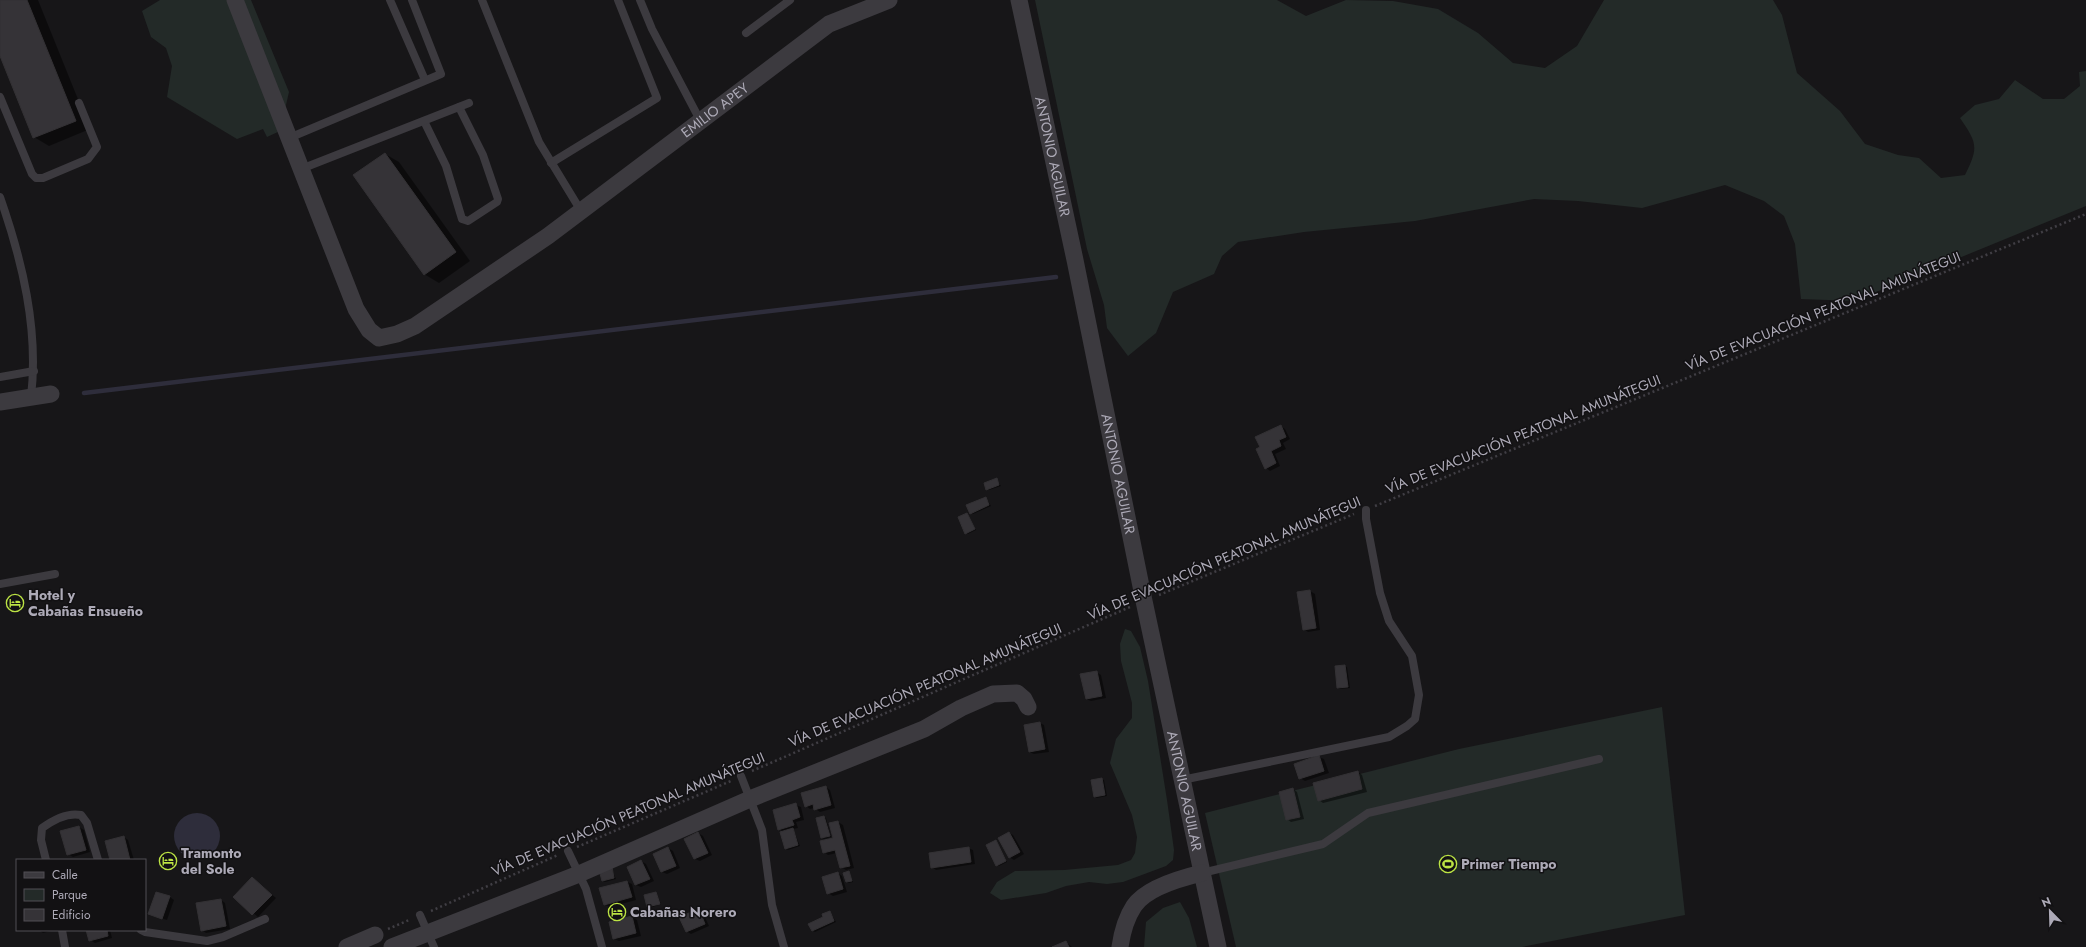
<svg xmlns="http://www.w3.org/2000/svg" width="2086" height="947" viewBox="0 0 2086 947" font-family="Jost,sans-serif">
	<rect width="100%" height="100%" fill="#171618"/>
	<g fill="#232a28">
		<path d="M160,0H251L289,92L280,131L267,137L263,129L237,139L167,97L172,66L166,48L151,37L142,11Z"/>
		<path d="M1035,0H1277L1306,16L1346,0L1393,1L1438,9L1478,33L1513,63L1545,68L1577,46L1604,0H1773L1782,15L1797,73L1840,111L1865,144L1898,155L1919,158L1941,178L1965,175C1979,147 1977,143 1960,118L1975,105L1999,99L2015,80L2043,99H2064L2080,86L2079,72L2086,71V206L1854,301L1801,299L1795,244L1784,216L1764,201L1725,185L1642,208L1578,201L1534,199L1415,221L1304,232L1238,242L1222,256L1214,274L1173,292L1156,333L1128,356L1107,328L1104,305L1087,249Z"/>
		<path d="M1125,629L1131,631L1140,647L1148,681L1167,800L1174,850L1173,860L1166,866L1123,882L1107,884L1089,882L1066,886L1046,893L1001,900L990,893L997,882L1015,871L1064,870L1118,865L1131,860L1135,853L1137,837L1132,815L1110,763L1116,739L1132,718V703L1121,661L1120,644Z"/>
		<path d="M1662,707L1685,915L1522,947H1236L1205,813L1459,749Z"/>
		<path d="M1180,902L1189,918L1197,947H1144L1146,922L1163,908Z"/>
	</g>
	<circle fill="#2e2d3b" cx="197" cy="836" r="23"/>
	<g fill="#0007">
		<path d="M0,0H38L90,129L49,146L34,137L0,54Z"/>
		<path d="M385,154L399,162L470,261L439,283L424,274Z"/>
		<path d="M1281,426L1285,429L1290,439L1283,443L1286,449L1275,454L1280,466L1270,471L1266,468L1257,450Z"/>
		<path d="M996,479L1001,486L989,490L987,489Z"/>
		<path d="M986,498L991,506L973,514L971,513Z"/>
		<path d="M967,514L976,530L968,534L966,533Z"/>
		<path d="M1310,591L1315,594L1320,630L1308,632L1304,629Z"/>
		<path d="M1345,666L1347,667L1350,688L1340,689L1338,688L1336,667Z"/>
		<path d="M1096,672L1101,675L1106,698L1091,701L1086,699Z"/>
		<path d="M1040,723L1044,725L1049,752L1034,754L1029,752Z"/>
		<path d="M1319,757L1324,759L1329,773L1305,781L1300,778Z"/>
		<path d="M1358,772L1362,775L1367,792L1323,803L1319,800Z"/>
		<path d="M1102,779L1104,780L1107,796L1097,798L1095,797Z"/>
		<path d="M826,787L830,790L835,808L820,812L814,808L810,809L806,806Z"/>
		<path d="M1293,789L1297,792L1304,819L1291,822L1287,819Z"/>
		<path d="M796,805L801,807L804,820L796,822L798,828L793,829L800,846L788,850L786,849L784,832L779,829Z"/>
		<path d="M824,817L826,818L831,837L824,839L822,837Z"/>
		<path d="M838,822L843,825L854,868L846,870L841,867L837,853L828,855L824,852L834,839L830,824Z"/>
		<path d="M79,827L84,830L90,852L73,857L68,854Z"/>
		<path d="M698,833L703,836L712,855L700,861L695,859L685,839Z"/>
		<path d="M1009,833L1013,835L1024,854L1014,860L1009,857Z"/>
		<path d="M124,837L128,840L134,860H111Z"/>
		<path d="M996,841L1007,862L999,866L997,865Z"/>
		<path d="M668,848L673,851L680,868L667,874L662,872L654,854Z"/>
		<path d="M968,848L973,850L975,864L936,870L932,867Z"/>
		<path d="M641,861L646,864L654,881L641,887L636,885L628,867Z"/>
		<path d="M611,868L616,879L605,882L603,881Z"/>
		<path d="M849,872L853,882L849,883L847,882Z"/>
		<path d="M838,873L842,876L847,892L833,896L828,893Z"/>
		<path d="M252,878L276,898L258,917L234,897Z"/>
		<path d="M627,882L632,884L636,900L610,907L605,905Z"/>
		<path d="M656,893L661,904L650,908L648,907Z"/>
		<path d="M170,897L174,900L167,920L154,916Z"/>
		<path d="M221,900L225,903L230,929L206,933L202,930Z"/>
		<path d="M699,910L703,913L709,926L691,934L686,931Z"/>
		<path d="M830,912L836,922L815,932L813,931Z"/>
		<path d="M632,917L637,920L641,936L619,941L614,939L610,923Z"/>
		<path d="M39,930H54L43,933Z"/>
		<path d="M87,930H110L112,938L95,943L90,940Z"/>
		<path d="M1066,942L1072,947H1055Z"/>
	</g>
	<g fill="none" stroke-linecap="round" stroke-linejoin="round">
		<path stroke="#2e2d3b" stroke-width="4.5" d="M84,393L1056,277"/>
	</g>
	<g fill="#353337" stroke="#333134">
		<path d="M0,0H27L76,121L33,138L0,56Z"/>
		<path d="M385,153L456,252L424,275L353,175Z"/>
		<path d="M1281,425L1286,437L1279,440L1281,446L1271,451L1276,463L1265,469L1256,449L1260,447L1255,437Z"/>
		<path d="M997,478L999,485L986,490L984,483Z"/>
		<path d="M986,497L989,505L970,514L966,505Z"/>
		<path d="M967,513L975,529L965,534L958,517Z"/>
		<path d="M1310,590L1316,628L1303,630L1297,592Z"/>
		<path d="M1345,665L1348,687L1337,688L1335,666Z"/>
		<path d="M1097,671L1102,696L1086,699L1080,674Z"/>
		<path d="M1040,722L1045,749L1029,752L1024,725Z"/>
		<path d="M1319,755L1324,771L1299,779L1294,764Z"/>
		<path d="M1358,771L1362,789L1318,801L1313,783Z"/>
		<path d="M1102,778L1105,795L1094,797L1091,780Z"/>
		<path d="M826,786L831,805L814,810L813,804L805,807L801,793Z"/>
		<path d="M1293,788L1300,817L1286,820L1279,792Z"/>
		<path d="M796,803L800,817L792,820L794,825L778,830L773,810Z"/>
		<path d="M824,816L830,836L821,838L816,818Z"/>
		<path d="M838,821L850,866L840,868L835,850L823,853L820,841L833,838L829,823Z"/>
		<path d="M79,826L86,850L67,855L60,831Z"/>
		<path d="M793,828L798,845L785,849L780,832Z"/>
		<path d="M698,832L708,853L694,859L684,839Z"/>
		<path d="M1009,832L1020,852L1009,858L998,838Z"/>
		<path d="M124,836L130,860H110L105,841Z"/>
		<path d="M996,840L1006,861L996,866L986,845Z"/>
		<path d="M668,847L676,866L661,872L653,854Z"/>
		<path d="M969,847L971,862L931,868L929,853Z"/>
		<path d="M641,860L650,879L635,885L627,867Z"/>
		<path d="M612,867L614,878L602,881L599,870Z"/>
		<path d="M849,871L852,881L846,882L843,873Z"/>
		<path d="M838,872L843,889L827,894L822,877Z"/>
		<path d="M252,877L272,895L252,915L233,897Z"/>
		<path d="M627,881L632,897L604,905L599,888Z"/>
		<path d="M156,892L170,896L162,919L148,914Z"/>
		<path d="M656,892L660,904L647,907L644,895Z"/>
		<path d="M221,899L226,926L201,931L196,903Z"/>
		<path d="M699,909L705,924L686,932L679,917Z"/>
		<path d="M830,911L834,921L812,931L808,924L823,917L822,914Z"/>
		<path d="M632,916L636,933L613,939L609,922Z"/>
		<path d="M86,930H107L108,936L89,941Z"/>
		<path d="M1066,941L1069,947H1052Z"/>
	</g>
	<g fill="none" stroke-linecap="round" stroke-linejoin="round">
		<g stroke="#403e44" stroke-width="2.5" stroke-dasharray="2 3" stroke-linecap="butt">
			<path d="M1375,506L2086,214"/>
			<path d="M1159,595L1354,514"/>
			<path d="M752,771L1130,607"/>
			<path d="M577,847L731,781"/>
			<path d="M431,911L558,855"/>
			<path d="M388,929L409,920"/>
		</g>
		<g stroke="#3c3a3f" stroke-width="8">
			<path d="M390,0L425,80"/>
			<path d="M482,0L539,142L581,211"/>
			<path d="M640,0L652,29L701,122"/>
			<path d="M746,33L790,0"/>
			<path d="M0,97L32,174L36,178H43L88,159L97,147L79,103"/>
			<path d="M424,121L446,166L462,219L468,221L497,202L498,199L483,155L459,107"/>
			<path d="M289,138L441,74L412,0"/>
			<path d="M551,163L657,98L618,0"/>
			<path d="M301,169L469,103"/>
			<path d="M0,197C22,260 39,329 31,397"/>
			<path d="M0,377L34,371"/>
			<path d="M0,584L55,574"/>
			<path d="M741,776L762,830L772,905L784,947"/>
			<path d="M1182,780L1389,737L1407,726L1415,719L1419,695L1412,656L1389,621L1380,593L1366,519V510"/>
			<path d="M568,851L586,889L602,947"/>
			<path d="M46,860L41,840L42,828C53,820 67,812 81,815L87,823L98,860"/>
			<path d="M1202,873L1323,844L1368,813L1599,759"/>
			<path d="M420,915L434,947"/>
			<path d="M62,930L65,947"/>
			<path d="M141,930L145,932L207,941L223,937L265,919"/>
		</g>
		<g stroke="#3c3a3f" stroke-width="17">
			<path id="s1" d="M235,0L356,309L369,330L379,338L397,334L415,326L548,236L829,24L889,0"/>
			<path id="s2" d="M1019,0L1075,260L1144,601L1218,947"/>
			<path d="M0,402L51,394"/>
			<path d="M347,947L375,935"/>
			<path d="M392,947L579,874L750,799L924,729L961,708L993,694L1017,693L1024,699L1028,707"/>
			<path d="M1120,947C1122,933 1126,918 1134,906C1146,888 1181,878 1202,873"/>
		</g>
	</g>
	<defs>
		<symbol id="hotel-ring" viewBox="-11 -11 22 22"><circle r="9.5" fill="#121113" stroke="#bce344" stroke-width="1.5"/><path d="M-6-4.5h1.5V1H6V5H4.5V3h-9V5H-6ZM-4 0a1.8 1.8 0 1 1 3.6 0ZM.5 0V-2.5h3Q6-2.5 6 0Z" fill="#bce344"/></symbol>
		<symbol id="stadium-ring" viewBox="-11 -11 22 22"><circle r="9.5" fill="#121113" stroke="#bce344" stroke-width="1.5"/><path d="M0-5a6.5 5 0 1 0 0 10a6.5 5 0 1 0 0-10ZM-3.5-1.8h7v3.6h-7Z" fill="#bce344"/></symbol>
	</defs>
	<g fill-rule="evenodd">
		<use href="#hotel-ring" x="5" y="593" width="20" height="20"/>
		<use href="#hotel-ring" x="158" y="851" width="20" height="20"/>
		<use href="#stadium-ring" x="1438" y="854" width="20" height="20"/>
		<use href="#hotel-ring" x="607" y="902" width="20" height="20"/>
	</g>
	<g text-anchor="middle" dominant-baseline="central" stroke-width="3" stroke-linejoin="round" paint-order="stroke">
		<g font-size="14" fill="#adaab7" stroke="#121113">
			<text stroke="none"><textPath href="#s1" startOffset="777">EMILIO APEY</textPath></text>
			<text stroke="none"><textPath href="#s2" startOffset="160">ANTONIO AGUILAR</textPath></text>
			<text transform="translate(1823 311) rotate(-22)">VÍA DE EVACUACIÓN PEATONAL AMUNÁTEGUI</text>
			<text transform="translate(1523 434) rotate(-22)">VÍA DE EVACUACIÓN PEATONAL AMUNÁTEGUI</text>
			<text stroke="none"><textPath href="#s2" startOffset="484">ANTONIO AGUILAR</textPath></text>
			<text transform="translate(1224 558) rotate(-23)">VÍA DE EVACUACIÓN PEATONAL AMUNÁTEGUI</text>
			<text transform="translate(925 685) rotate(-23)">VÍA DE EVACUACIÓN PEATONAL AMUNÁTEGUI</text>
			<text stroke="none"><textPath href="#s2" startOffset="808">ANTONIO AGUILAR</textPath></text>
			<text transform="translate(628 814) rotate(-23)">VÍA DE EVACUACIÓN PEATONAL AMUNÁTEGUI</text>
		</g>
		<g font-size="14" font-weight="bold" fill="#adaab7" stroke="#121113" text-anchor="start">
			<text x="28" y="595">Hotel y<tspan x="28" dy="16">Cabañas Ensueño</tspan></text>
			<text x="181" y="853">Tramonto<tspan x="181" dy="16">del Sole</tspan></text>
			<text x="1461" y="864">Primer Tiempo</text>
			<text x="630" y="912">Cabañas Norero</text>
		</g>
	</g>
	<rect x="16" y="859" width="130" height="72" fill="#121113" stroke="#504e55"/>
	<rect x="24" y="872" width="20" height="6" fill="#3c3a3f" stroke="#504e55"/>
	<text x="52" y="879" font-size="12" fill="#adaab7">Calle</text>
	<rect x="24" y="889" width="20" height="12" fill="#232a28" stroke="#504e55"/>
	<text x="52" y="899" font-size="12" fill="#adaab7">Parque</text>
	<rect x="24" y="909" width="20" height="12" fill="#353337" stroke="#504e55"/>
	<text x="52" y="919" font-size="12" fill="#adaab7">Edificio</text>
	<g transform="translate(2050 911) rotate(337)" stroke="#121113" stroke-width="3" paint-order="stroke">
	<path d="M0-3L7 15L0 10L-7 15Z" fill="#adaab7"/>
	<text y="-6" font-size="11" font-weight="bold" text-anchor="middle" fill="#adaab7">N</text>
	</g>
</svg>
